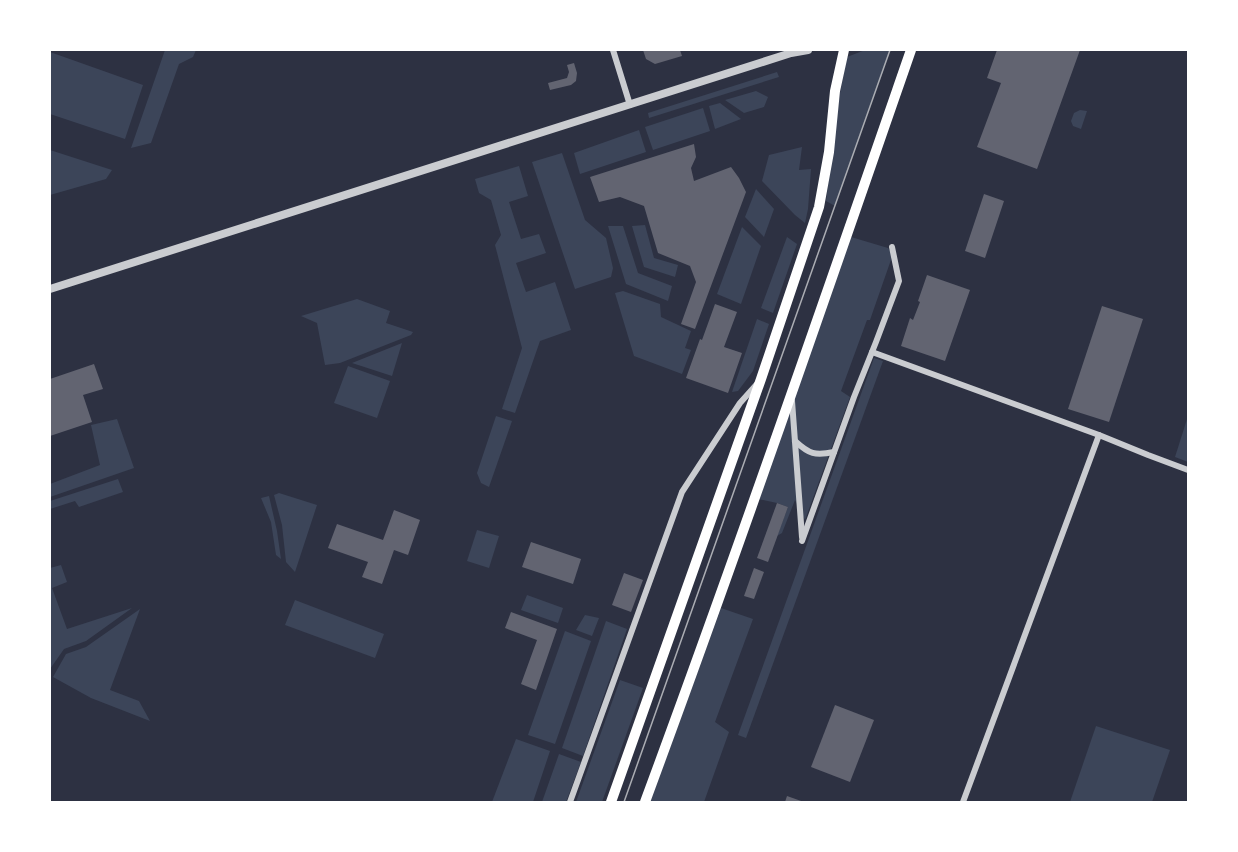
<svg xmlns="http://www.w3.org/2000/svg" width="1238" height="852" viewBox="0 0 1238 852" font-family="Manrope,sans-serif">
	<rect width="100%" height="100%" fill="#2d3142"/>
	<g fill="#3c4559">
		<path d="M165,50H196L193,57L179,64L151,143L131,148Z"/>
		<path d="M865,50H890L835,206L826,201L840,93L847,57Z"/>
		<path d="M50,52L143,85L125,139L50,114Z"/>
		<path d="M777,72L779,77L649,118L648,113Z"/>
		<path d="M756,91L768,97L764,107L744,113L725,100Z"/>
		<path d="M720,103L741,119L715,129L709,106Z"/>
		<path d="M703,108L710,131L653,150L645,127Z"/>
		<path d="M1080,110L1087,111L1081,129L1073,126L1071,121L1074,113Z"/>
		<path d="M639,130L646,152L580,174L574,153Z"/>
		<path d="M802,147L799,170L811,169L808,209L805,223L795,215L762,181L769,155Z"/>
		<path d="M50,150L112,170L106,179L50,195Z"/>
		<path d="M562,153L585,220L606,238L613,268L611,277L575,289L532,162Z"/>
		<path d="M519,166L528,196L509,202L521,239L539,234L546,253L516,263L526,292L555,282L571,330L540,341L515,413L502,409L522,348L495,245L501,235L491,200L479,193L475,179Z"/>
		<path d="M756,189L774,209L764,237L745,217Z"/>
		<path d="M645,225L654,258L678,265L675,277L644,267L632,226Z"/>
		<path d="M608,226H623L638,273L672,286L668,301L626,284Z"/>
		<path d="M742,227L761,246L741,304L717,294Z"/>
		<path d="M787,237L797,244L773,313L761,308Z"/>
		<path d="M851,237L888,248L893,254L870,320H867L841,391L850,397L805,520L795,500L782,533L777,536L788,507L777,503L758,499Z"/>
		<path d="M623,291L660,304L661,317L691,331L685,348L691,350L682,374L634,356L615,293Z"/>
		<path d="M357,299L390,311L386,323L413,332L411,335L340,363L325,365L317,323L301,316Z"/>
		<path d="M757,319L769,324L753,371L738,391L732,392Z"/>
		<path d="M402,343L392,376L352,363Z"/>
		<path d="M874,358L883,361L746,738L738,735Z"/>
		<path d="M348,366L390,381L377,418L334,403Z"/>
		<path d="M496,416L512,421L489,487L481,483L477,473Z"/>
		<path d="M1188,416V462L1175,457Z"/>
		<path d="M117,419L134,468L50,497V484L100,465L91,425Z"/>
		<path d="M118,479L123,492L79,507L75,501L50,509V501Z"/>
		<path d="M279,493L317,505L295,572L286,562L282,525L274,495Z"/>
		<path d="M269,496L277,531L281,559L276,555L271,522L261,498Z"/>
		<path d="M477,530L499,536L489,568L467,561Z"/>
		<path d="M61,565L67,582L52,588L67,629L132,608L86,641L64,649L50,669V568Z"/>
		<path d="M527,595L563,608L558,623L521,610Z"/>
		<path d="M295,600L384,634L375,658L285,625Z"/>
		<path d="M721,608L753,619L715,722L729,732L704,802H650Z"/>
		<path d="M140,609L110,690L139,701L150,721L91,698L53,677L66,654L86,647Z"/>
		<path d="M585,615L599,618L592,636L576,630Z"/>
		<path d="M606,621L627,629L583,756L562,748Z"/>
		<path d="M565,631L591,641L555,744L528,735Z"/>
		<path d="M620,680L643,688L602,802H576Z"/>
		<path d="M1096,726L1170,750L1152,802H1070Z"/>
		<path d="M516,739L550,751L533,802H492Z"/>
		<path d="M559,754L581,762L566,802H542Z"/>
	</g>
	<g fill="#626471">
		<path d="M643,50H680L682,56L655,64L646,59Z"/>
		<path d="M997,50H1080L1037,169L977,147L1001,83L987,78Z"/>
		<path d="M574,63L577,73L576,81L571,85L550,90L548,83L567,78L569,72L567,65Z"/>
		<path d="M694,144L696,157L691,168L694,181L731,167L739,178L746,192L695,329L681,324L696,282L690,266L658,253L644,206L620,197L599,202L590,177Z"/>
		<path d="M984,194L1004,201L985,258L965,251Z"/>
		<path d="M927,275L970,290L945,361L901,346L910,318L913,320L920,302L918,301Z"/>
		<path d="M715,304L737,312L724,347L742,353L728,393L686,378L700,339L702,340Z"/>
		<path d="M1102,306L1143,319L1109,422L1068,409Z"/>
		<path d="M94,364L103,389L83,395L92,422L50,436V379Z"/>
		<path d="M777,503L788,507L768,562L757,558Z"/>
		<path d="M394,510L420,520L408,555L394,550L382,584L362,577L368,562L328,548L337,524L383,540Z"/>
		<path d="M531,542L581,559L573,584L522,567Z"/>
		<path d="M754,568L764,572L754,599L744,596Z"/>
		<path d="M624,573L643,580L631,612L612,605Z"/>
		<path d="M511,612L557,629L536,690L521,684L537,640L505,628Z"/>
		<path d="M835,705L874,720L850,782L811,767Z"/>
		<path d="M787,796L804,802H785Z"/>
	</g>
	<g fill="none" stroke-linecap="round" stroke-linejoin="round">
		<g stroke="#caccd0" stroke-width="6">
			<path d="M613,50L630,105"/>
			<path d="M872,352L1099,435L1148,455L1188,470"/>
			<path d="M792,401L802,537"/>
			<path d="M795,441C809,454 815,456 834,452"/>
			<path d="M802,541L854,397L876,342L899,281L892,247"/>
			<path d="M570,802L682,492L740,403L757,384"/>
			<path d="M963,802L1099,435"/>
		</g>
		<path stroke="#caccd0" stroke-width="8" d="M50,289C296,209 544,133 791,53L808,50"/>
		<g stroke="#fff" stroke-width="10">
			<path d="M611,802L761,379L819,207L829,152L835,91L844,50"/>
			<path d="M645,802C737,553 824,301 911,50"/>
		</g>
		<path stroke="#abadb3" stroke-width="1.5" d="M624,802L890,50"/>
	</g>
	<rect width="1238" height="852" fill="none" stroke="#ffffff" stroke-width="102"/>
</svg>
